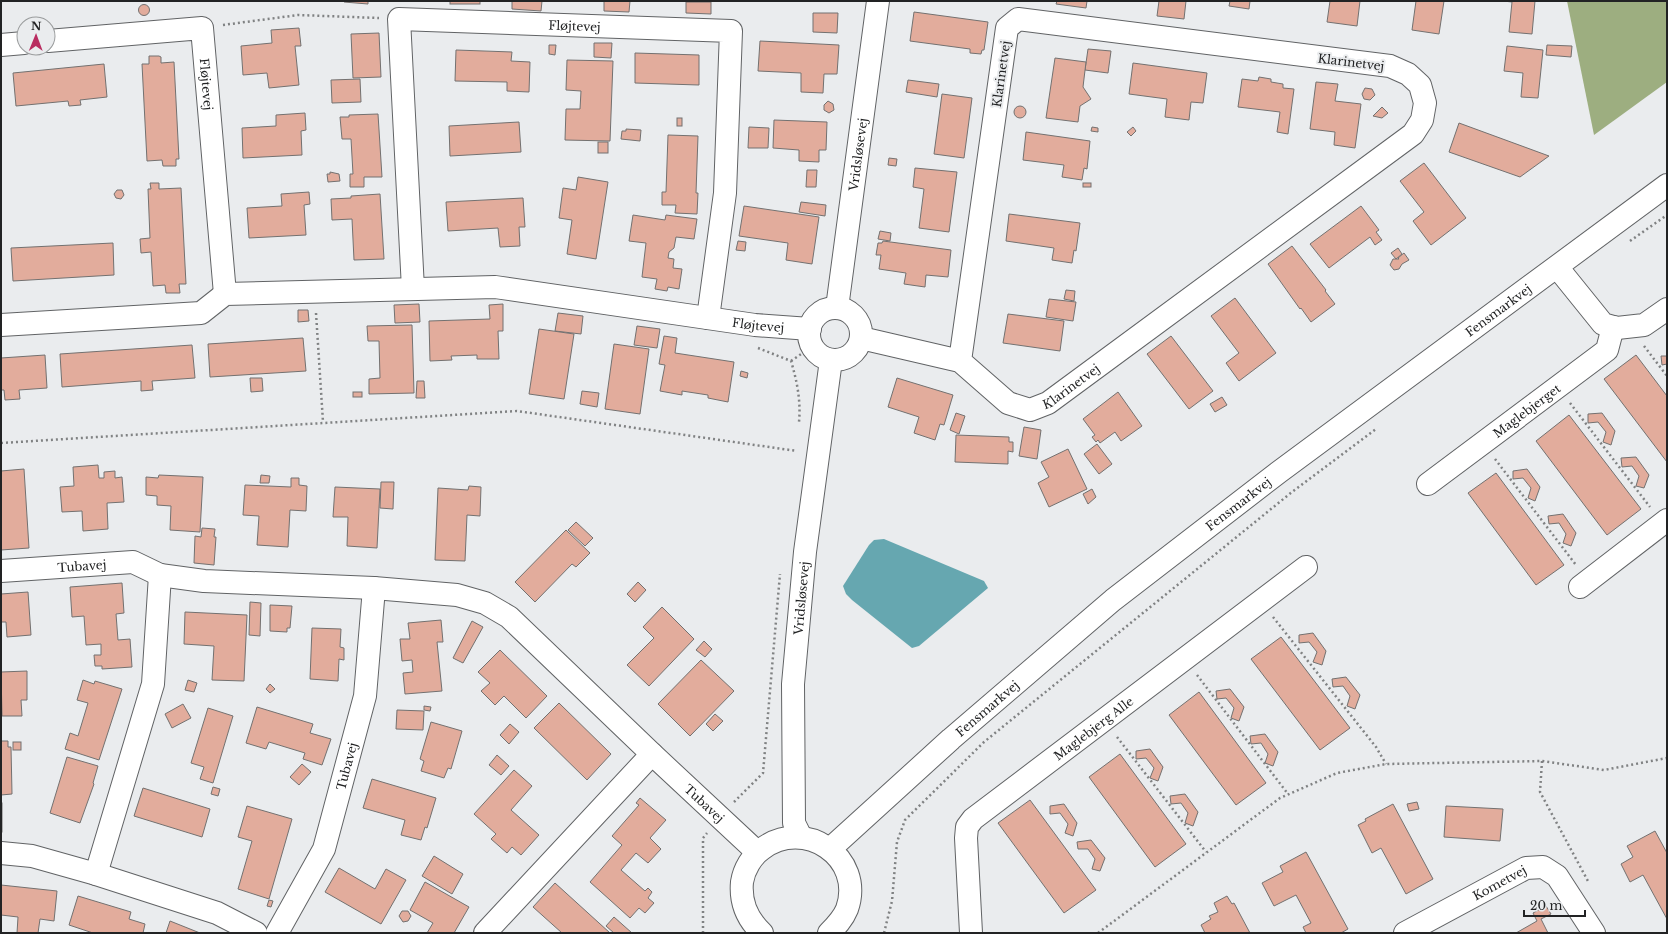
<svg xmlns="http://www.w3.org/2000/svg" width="1668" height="934" viewBox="0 0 1668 934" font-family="'Libre Baskerville',serif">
	<rect width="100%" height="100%" fill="#eaecee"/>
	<path fill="#9dae80" d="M1567,1H1667V82L1594,135Z"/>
	<path fill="#66a7b0" d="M884,539L984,581L988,588L919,646L912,648L852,600L846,594L843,586L869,545L874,540Z"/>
	<g fill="#e2ac9c" stroke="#737170">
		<path d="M344,1H368V4L344,2Z"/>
		<rect x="450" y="1" width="30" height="3"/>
		<path d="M512,1H542L541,11L512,9Z"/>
		<path d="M604,1H630L629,12L604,11Z"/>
		<path d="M1057,1H1087L1086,8L1056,4Z"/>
		<path d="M1159,1H1186L1184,19L1157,16Z"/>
		<path d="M1230,1H1250L1249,9L1229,6Z"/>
		<path d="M1330,1H1360L1357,26L1327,22Z"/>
		<path d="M1416,1H1444L1439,34L1412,30Z"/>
		<path d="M1503,1H1535L1532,34L1509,32L1512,2Z"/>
		<path d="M686,2H711V14L686,13Z"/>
		<circle cx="144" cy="10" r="5.5"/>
		<path d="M914,12L988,22L984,50H982L981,54L970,53V49L910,41Z"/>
		<path d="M813,13H838L837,33L813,32Z"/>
		<path d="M299,28L301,46H295L299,85L269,88L267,73L243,75L241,46L272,43L271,30Z"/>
		<path d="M379,33L381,77L353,78L351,34Z"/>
		<path d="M760,41L839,45L837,74H824L823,93L801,92V73L758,71Z"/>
		<path d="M594,43H612L611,58L594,57Z"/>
		<path d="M549,45H556L555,55L549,54Z"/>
		<path d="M1547,45L1572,46L1571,57L1546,55Z"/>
		<path d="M1507,46L1543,50L1538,98L1521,97L1523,73L1504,71Z"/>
		<path d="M1088,49L1111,51L1108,73L1085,70Z"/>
		<path d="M456,50L512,52L511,61L530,62L529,92L507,91V82L455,81Z"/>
		<path d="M635,53L699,55V85L635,83Z"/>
		<path d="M149,56H159L161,57V63L174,62L179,159H176V166H163L162,160L147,161L142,64H149Z"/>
		<path d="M1055,58L1086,62L1083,87L1091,99L1080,106L1078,122L1046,118Z"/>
		<path d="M567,60L613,61L610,141L565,140L566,109H580L581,91L566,90Z"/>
		<path d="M1133,63L1207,73L1203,103L1191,102L1189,120L1165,117L1167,99L1129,94Z"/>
		<path d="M104,64L107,97L80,100L81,105L69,106L68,101L16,106L13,73Z"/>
		<path d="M1259,77L1271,79V82L1283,84V88L1294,89L1288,134L1277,132L1280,112L1238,107L1242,79L1258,81Z"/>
		<path d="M360,79L361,102L332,103L331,80Z"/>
		<path d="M908,80L939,84L937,97L906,92Z"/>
		<path d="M1316,82L1338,84L1335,101L1361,104L1355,148L1334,145L1335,132L1310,129Z"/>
		<path d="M1365,88L1372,89L1375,95L1370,100L1364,99L1362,94Z"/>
		<path d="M942,94L972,98L964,158L934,154Z"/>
		<path d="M828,101L833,104L834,110L829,113L824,110V105Z"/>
		<circle cx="1020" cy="112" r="6"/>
		<path d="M1382,107L1388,113L1382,118L1373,116Z"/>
		<path d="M305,113L306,130L301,131L302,155L243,158L242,128L276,126V115Z"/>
		<path d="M378,114L382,177H364V187H350V174H353L351,139H342L340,117H349V115Z"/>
		<rect x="677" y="118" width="5" height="8"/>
		<path d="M774,120L827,122L826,150H819V162L799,161V150L773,148Z"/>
		<path d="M519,122L521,152L450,156L449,126Z"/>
		<path d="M1459,123L1549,156L1520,177L1449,152Z"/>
		<path d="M749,127L769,128L768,148H748Z"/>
		<path d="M1092,127L1098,128V132L1091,131Z"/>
		<path d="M1133,127L1136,131L1131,136L1127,132Z"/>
		<path d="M626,129L641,130L640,141L621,139L622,131H626Z"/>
		<path d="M1026,132L1090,141L1087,169L1084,168L1082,180L1062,177L1064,165L1023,160Z"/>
		<path d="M668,135L698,136L696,193H698L697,214L675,213L676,205H662V192H666Z"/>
		<rect x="598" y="142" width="10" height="11"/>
		<path d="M889,158L897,159L896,166L888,165Z"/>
		<path d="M1424,163L1466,218L1431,245L1413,221L1424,212L1400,181Z"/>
		<path d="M915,168L957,172L949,232L919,228L924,189L913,187Z"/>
		<path d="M807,170H817L816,187H806Z"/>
		<path d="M330,172L339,174L340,181L328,182L327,174H330Z"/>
		<path d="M578,177L608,182L596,259L567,254L572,220L559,218L563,188L576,190Z"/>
		<path d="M150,183H159V189L181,188L186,284H179L180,293H166L165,285L153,286L151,252L141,253L140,239L150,238L148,189H151Z"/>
		<rect x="1083" y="183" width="8" height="4"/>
		<path d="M117,190H122L124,195L121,199L116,198L114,194Z"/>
		<path d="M309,192L310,204L304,205L306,235L249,238L247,208L282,206L281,194Z"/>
		<path d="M380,194L384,259L354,260L352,219L332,220L331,199L351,198V196Z"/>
		<path d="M523,198L525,227H519L520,246L500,247L498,228L448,231L446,202Z"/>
		<path d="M801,202L826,205L825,216L799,212Z"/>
		<path d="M744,206L819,217L812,264L786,260L788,243L739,236Z"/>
		<path d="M1361,206L1379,230L1376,232L1382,240L1375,245L1370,237L1329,268L1310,244Z"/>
		<path d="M1009,214L1080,223L1076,251L1074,250L1072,263L1052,260L1054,248L1006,241Z"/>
		<path d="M633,215L665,220L666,215L697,219L694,239L676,237L674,248L669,252L668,258L674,259L673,268L682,269L679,289L668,287L667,291L655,289L657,279L642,277L646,243L629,241Z"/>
		<path d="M880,231L891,233L890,241L878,239Z"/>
		<path d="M738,241L746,242L745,251L736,250Z"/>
		<path d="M883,241L951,250L948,277L926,275L925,287L904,284L906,273L879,269L881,255H876L878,243H882Z"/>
		<path d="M113,243L114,275L13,281L11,248Z"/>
		<path d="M1292,246L1326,290L1325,291L1335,304L1311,322L1301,308L1300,309L1268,264Z"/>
		<path d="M1398,248L1402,254L1396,259L1391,253Z"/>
		<path d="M1404,253L1409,260L1402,264L1399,269L1394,270L1390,265L1393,259H1399L1398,258Z"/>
		<path d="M1066,290L1075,291L1074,301L1064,299Z"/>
		<path d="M1235,298L1276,353L1239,381L1226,363L1239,353L1211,316Z"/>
		<path d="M1049,299L1076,302L1073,321L1046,317Z"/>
		<path d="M419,304L420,322L395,323L394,305Z"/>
		<path d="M503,304V331H498L499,359H477V355L451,356L452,360L430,361L429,321L490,319L489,305Z"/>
		<path d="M298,310H308L309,321L298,322Z"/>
		<path d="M558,313L583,316L581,334L555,331Z"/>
		<path d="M1008,314L1064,321L1060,351L1003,343Z"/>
		<path d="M412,325L414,393L369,394V379L380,378L379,341H368L367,326Z"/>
		<path d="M637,326L660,329L657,348L634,345Z"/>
		<path d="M539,329L574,334L564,399L529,394Z"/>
		<path d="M664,336L677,338L675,353L734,362L728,402L708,398V395L682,391V395L660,391L665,365L659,364Z"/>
		<path d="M1171,336L1213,391L1189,409L1147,354Z"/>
		<path d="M303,338L306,371L210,377L208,344Z"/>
		<path d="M614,344L649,349L640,414L605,409Z"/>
		<path d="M192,345L195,378L152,381L153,390L141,391V381L62,387L60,354Z"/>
		<path d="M45,355L47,388L19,390L20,399L5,400L4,390H1V358Z"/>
		<path d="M1636,355L1667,396V462L1604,379Z"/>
		<path d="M1661,356H1667V364L1662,365Z"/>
		<path d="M741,371L748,373L747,378L740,376Z"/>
		<path d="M250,378H262L263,391L251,392Z"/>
		<path d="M897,378L953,395L944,425L940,424L935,440L914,433L919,417L888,407Z"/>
		<path d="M417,381H424L425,398H416Z"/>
		<path d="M582,391L599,393L597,407L580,404Z"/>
		<rect x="353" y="392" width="9" height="5"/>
		<path d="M1118,392L1142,426L1121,441L1115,432L1100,443L1098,440L1096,442L1092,437L1095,435L1083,419Z"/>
		<path d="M1222,397L1227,405L1215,412L1210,404Z"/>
		<path d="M956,413L965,416L959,434L950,430Z"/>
		<path d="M1602,413L1615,431L1611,445L1603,442L1606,432L1598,422L1588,423V414Z"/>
		<path d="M1569,415L1641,509L1607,535L1536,441Z"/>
		<path d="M1024,427L1041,430L1037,459L1019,456Z"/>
		<path d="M956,435L1009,437V442H1013V452L1008,451V464L955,462Z"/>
		<path d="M1097,444L1112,464L1099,474L1084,454Z"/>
		<path d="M1068,449L1087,489L1049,507L1038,483L1049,477L1041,462Z"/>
		<path d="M1636,457L1649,475L1644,488L1636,486L1639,476L1632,466L1622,467L1621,458Z"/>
		<path d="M98,465L99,478H104V472L115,471V478L122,477L124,502L107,503L108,529L83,531L82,511L62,512L60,487L74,486L73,467Z"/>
		<path d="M24,469L29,548L1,550V471Z"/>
		<path d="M1527,469L1540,487L1535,501L1528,498L1531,488L1523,478L1513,479V471Z"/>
		<path d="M1496,473L1564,565L1536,585L1468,493Z"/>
		<path d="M159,475L203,477L200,532L170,530L171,506L157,505V496L146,495V477L158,478Z"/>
		<path d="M261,475L270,476L269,483H260Z"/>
		<path d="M291,478H299V485L307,486L306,511L290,510L288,547L257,545L259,516L243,515L245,485L291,487Z"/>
		<path d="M381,482H394L393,509L380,508Z"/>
		<path d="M469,486L481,487L480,516L467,515L465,561L435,560L438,488L468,490Z"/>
		<path d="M335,487L380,489L377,548L347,546L348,517H333Z"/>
		<path d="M1092,489L1096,497L1088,504L1083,494Z"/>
		<path d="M1563,514L1576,533L1571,546L1563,543L1566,534L1559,523L1549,524L1548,516Z"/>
		<path d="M576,522L593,538L585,546L568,530Z"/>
		<path d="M202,528L215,529L214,537H216L214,565L194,563L195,536L201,537Z"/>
		<path d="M566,530L590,553L576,567L572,564L535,602L515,582Z"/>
		<path d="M638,582L646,590L635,602L627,594Z"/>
		<path d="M122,583L124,613L116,614L118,640L130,639L132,667L102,669V666H95L94,655H101V644L86,645L84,616L72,617L70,587Z"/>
		<path d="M28,592L31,635L7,637L6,622H1V594Z"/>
		<path d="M250,602L261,603L260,636L249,635Z"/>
		<path d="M270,605L292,606L290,628H287V632L270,631Z"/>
		<path d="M662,607L694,639L649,686L627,665L654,638L643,627Z"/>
		<path d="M185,612L247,615L244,681L212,680L214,646L184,644Z"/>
		<path d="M441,620L443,642H437L442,691L405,694L403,673L413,672L412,660L402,661L400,639H410L408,623Z"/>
		<path d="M472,621L483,627L463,663L453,658Z"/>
		<path d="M312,628L341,629L340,647L344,648V660L339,659L338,681L310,679Z"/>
		<path d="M1313,633L1326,651L1322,665L1313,662L1317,652L1309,642L1299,643V635Z"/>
		<path d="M1281,637L1350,728L1320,750L1251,659Z"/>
		<path d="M704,641L712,649L705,657L696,650Z"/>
		<path d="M500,650L547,696L526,718L504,696L495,705L481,691L490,683L478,672Z"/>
		<path d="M701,660L734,691L690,736L658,704Z"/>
		<path d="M27,671V700H21L22,716H2L1,672Z"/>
		<path d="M1346,677L1360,695L1355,709L1347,706L1350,696L1343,686L1333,687L1332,679Z"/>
		<path d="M83,680L94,684L95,681L122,689L99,760L65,749L70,733L78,736L88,703L77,700Z"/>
		<path d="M188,680L197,683L194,692L185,690Z"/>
		<path d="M270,684L275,689L270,693L266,689Z"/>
		<path d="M1230,689L1244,707L1239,721L1231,718L1234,708L1226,698L1217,699L1216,691Z"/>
		<path d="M1199,692L1266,783L1236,805L1169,715Z"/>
		<path d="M559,703L611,754L587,780L534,728Z"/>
		<path d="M183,704L191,718L172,728L165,714Z"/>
		<path d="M424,706L431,707L430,711L424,710Z"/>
		<path d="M257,707L313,724L310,733L331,739L322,765L303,759L305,753L269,742L266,749L246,743Z"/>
		<path d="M208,708L233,716L213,783L200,779L204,767L191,763Z"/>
		<path d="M397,710L424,711L423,730L396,729Z"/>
		<path d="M715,714L723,721L713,731L706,724Z"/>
		<path d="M431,722L462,731L451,769L448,768L444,778L421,771L424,761L420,759Z"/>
		<path d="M510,724L519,732L509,744L500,735Z"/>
		<path d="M1265,734L1278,752L1273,766L1265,763L1268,754L1261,743L1251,744L1250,736Z"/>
		<path d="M1,741H8V747H11L12,794L1,795Z"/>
		<rect x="13" y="742" width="8" height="8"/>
		<path d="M1150,749L1163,767L1158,781L1150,778L1154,768L1146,758L1136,759V751Z"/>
		<path d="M1120,754L1186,844L1155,867L1089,777Z"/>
		<path d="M497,755L509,766L501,775L489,765Z"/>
		<path d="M67,757L98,766L93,783L94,784L80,823L50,813Z"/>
		<path d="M302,764L311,772L299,785L290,777Z"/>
		<path d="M514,770L532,786L511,810L539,835L521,855L512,847L507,853L491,839L496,834L474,814Z"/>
		<path d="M372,779L436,798L427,828L425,827L421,840L401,835L405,820L363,808Z"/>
		<path d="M213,787L220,789L218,796L211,794Z"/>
		<path d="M143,788L210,809L202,837L134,816Z"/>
		<path d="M1185,794L1198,812L1193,826L1185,823L1188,813L1181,803L1171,804L1170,796Z"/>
		<path d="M640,798L666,820L650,838L661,849L648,863L636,853L621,870L645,891L648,888L652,892L648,898L654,903L645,913L639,908L630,918L590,882L622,845L612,836L639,805L636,803Z"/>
		<path d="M1030,800L1096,890L1064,913L998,823Z"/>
		<path d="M1417,802L1419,809L1409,811L1407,804Z"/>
		<rect x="1" y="803" width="1" height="29"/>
		<path d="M1064,804L1077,823L1073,836L1065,833L1068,824L1060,813L1050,814V806Z"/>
		<path d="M1393,804L1433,879L1406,894L1381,848L1372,853L1358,825L1366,821L1365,819Z"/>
		<path d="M247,806L292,819L269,899L238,889L252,841L238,837Z"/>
		<path d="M1446,806L1503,809L1500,841L1444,837Z"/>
		<path d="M1655,831L1667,853V919L1643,875L1630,882L1621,864L1633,857L1627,846Z"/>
		<path d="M1091,840L1105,858L1100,871L1092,869L1095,859L1088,849H1078L1077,842Z"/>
		<path d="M1306,852L1348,929L1341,933H1306L1303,927L1311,923L1296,895L1274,906L1262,883L1283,872L1280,866Z"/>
		<path d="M434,856L463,874L452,894L422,876Z"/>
		<path d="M339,868L375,889L386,869L406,880L381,924L325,892Z"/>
		<path d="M425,882L469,907L454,933H427L433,923L410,910Z"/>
		<path d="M555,883L610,933H562L533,907Z"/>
		<path d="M1,885L57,891L54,921L40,919L38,933H17L18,917L1,915Z"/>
		<path d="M78,896L131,912L129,919L145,924L143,933H93L69,925Z"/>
		<path d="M1227,896L1232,904L1234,903L1250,933H1205L1201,925L1211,919L1209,916L1218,912L1214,903Z"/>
		<path d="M269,900L273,901L271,907L267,906Z"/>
		<path d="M1546,906L1551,914L1541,919L1548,933H1516L1537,921L1533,913Z"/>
		<path d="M402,911H408L411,916L408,921L403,922L399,916Z"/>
		<path d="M614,917L632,933H614L606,926Z"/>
		<path d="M170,921L200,933H166Z"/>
	</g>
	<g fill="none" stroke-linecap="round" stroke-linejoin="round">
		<defs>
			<g id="minor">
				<path id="s1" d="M48,41L202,28L225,294"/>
				<path d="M1,45L24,43"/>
				<path d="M1557,267L1603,324L1617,328L1644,325L1667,309"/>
				<path id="s2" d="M413,289L399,19L731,31L725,193L708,318"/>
				<path id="s3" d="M837,308L878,1"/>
				<circle cx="835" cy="334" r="26"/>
				<path id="s4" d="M1,325L201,313L225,294L495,287L755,325L810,329"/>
				<path id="s5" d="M861,338L960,361L1008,403L1030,410L1048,403L1413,134L1422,120L1425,103L1420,85L1408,74L1390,66L1018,19L1007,28L960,361"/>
				<path id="s6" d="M1428,484L1607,350L1613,327"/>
				<path id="s7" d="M1,571L133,562L160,575L204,581L374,588L457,595L485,603L509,617L652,754L757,852"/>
				<path d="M1580,587L1667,520"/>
				<path id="s8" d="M801,837L794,823L793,684L805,552L831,360"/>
				<path id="s9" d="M830,849L951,739L1113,600L1279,472L1667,185"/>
				<path d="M1,853L32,856L96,874L217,913L256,933"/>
				<path d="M96,874L153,684L160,575"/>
				<path id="s10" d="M277,933L324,849L365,696L374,588"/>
				<path d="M485,933L652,754"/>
				<path d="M762,933C747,919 740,903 742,882C744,869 752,856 762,849C804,817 865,857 847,909C843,919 836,926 829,933"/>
				<path id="s11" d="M971,933L966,838L967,827L973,819L1306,567"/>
				<path id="s12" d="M1405,933L1526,868L1543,867L1557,876L1594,933"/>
			</g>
		</defs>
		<use href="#minor" stroke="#616365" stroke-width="24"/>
		<g stroke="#808283" stroke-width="2.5" stroke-dasharray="2 3" stroke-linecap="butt">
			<path d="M223,25L298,15L379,18"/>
			<path d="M1630,241L1667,215"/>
			<path d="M316,313L323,422"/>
			<path d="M1644,346L1667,376"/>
			<path d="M758,348L791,361C797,381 801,401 799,422"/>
			<path d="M791,361L807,350"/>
			<path d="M1570,403L1650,507"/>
			<path d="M1,443L517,411L797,451"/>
			<path d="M1495,459L1576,565"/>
			<path d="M1273,617L1376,747L1386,764"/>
			<path d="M1197,675L1288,794"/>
			<path d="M1117,737L1206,852"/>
			<path d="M1542,761L1540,792L1589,883"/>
			<path d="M734,802L763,773L780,574"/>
			<path d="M703,933V838L707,833"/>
			<path d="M884,933L892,901L897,842L905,820L984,742L1292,492L1376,429"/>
			<path d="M1098,933L1280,798L1337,773L1386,764L1542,761L1604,770L1667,758"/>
		</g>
		<use href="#minor" stroke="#fff" stroke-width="22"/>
	</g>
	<g text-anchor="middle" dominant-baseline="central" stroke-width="4" stroke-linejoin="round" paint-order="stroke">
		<g font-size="12" fill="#222324" stroke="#eaecee">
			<text stroke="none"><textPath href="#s2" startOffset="446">Fløjtevej</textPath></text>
			<text transform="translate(1351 62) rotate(7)">Klarinetvej</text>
			<text transform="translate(1001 74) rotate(-82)">Klarinetvej</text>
			<text stroke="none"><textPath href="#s1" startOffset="211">Fløjtevej</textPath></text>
			<text stroke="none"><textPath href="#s3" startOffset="155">Vridsløsevej</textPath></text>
			<text stroke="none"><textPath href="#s9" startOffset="859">Fensmarkvej</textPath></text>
			<text stroke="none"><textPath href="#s4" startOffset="767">Fløjtevej</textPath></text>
			<text stroke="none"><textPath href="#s5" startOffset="236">Klarinetvej</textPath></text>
			<text stroke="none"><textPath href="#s6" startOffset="123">Maglebjerget</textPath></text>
			<text stroke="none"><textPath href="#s9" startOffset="535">Fensmarkvej</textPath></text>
			<text stroke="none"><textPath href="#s7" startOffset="81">Tubavej</textPath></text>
			<text stroke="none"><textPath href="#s8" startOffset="241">Vridsløsevej</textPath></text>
			<text stroke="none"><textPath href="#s9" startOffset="211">Fensmarkvej</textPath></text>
			<text stroke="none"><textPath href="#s11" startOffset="267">Maglebjerg Alle</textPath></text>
			<text stroke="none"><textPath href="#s10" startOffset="182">Tubavej</textPath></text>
			<text stroke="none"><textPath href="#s7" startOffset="787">Tubavej</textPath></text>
			<text stroke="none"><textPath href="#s12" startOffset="107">Kometvej</textPath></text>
		</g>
	</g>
	<rect width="1668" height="934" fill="none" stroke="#222324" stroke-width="4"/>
	<g transform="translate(36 36) rotate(1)"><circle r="19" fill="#eaecee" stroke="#9a9c9d"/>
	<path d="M0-3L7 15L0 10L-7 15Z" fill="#b92c60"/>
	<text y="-6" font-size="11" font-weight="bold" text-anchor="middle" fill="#222324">N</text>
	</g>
	<path d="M1524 910v6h61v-6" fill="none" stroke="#222324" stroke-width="2"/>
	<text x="1530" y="910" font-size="12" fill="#222324" stroke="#eaecee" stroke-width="3" paint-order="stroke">20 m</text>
</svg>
